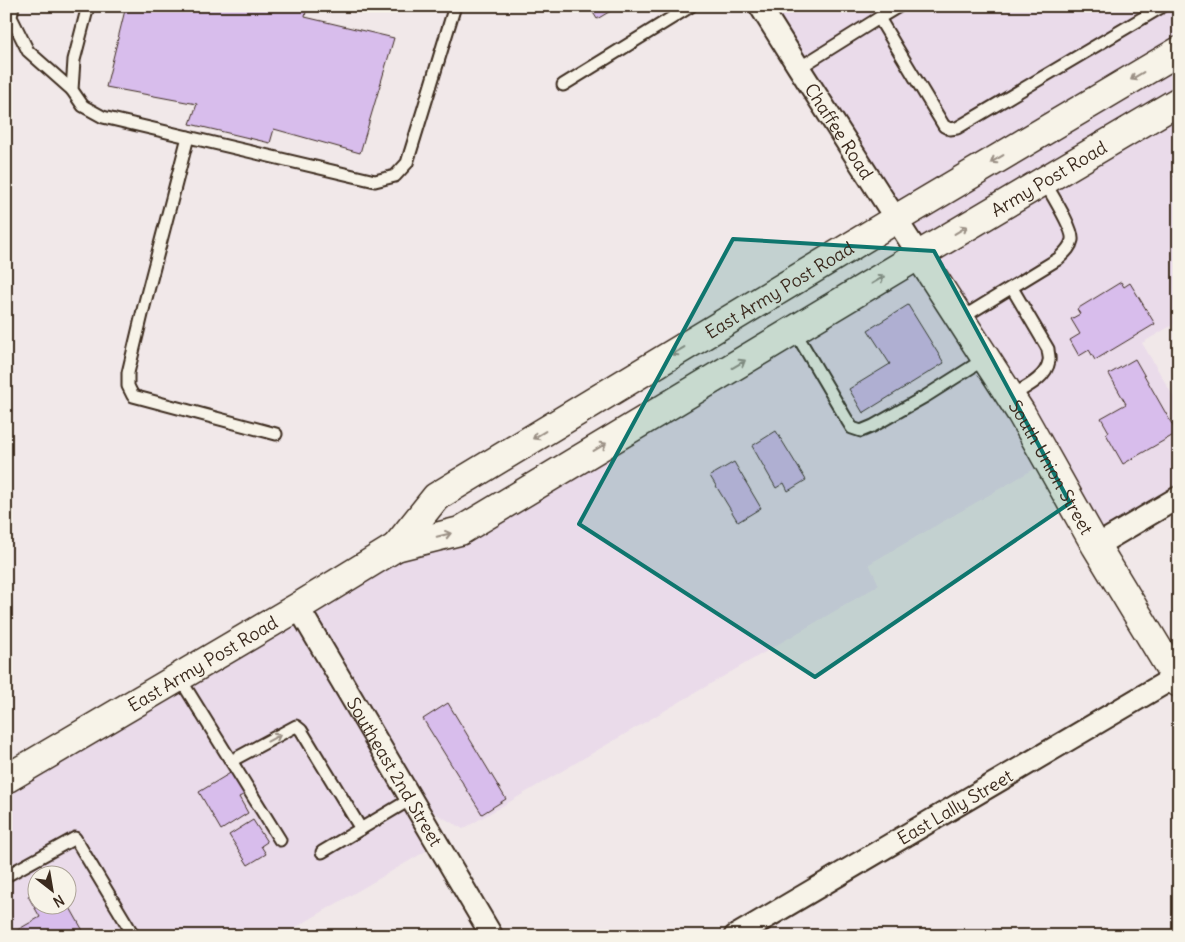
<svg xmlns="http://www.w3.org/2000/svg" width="1185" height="942" viewBox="0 0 1185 942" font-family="Delius,sans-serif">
	<rect width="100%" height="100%" fill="#f1e8e9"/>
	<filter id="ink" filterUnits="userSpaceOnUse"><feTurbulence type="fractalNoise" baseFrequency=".02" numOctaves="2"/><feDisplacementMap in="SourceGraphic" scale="10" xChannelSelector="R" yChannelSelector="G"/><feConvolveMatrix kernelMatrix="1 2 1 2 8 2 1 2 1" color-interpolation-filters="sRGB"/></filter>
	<g filter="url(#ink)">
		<path fill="#eadbea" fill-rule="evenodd" d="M760,6H1179V321L1142,343L1179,406V497L1096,546L1048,461L869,564L879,585L463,829L412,800L426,851L281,936H6V779L298,607L918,256ZM38,874H68V904H38Z"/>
		<g fill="#d8bdec" stroke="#3b2a1e">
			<path d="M126,6H307L305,17L394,38L360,153L274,129L270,143L190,124L197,104L106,87Z"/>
			<path d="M589,6H619L597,19Z"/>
			<path d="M1179,173V184L1174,176Z"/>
			<path d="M1121,282L1124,287L1130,283L1155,324L1095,360L1089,350L1079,356L1070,340L1080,334L1071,319L1080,314L1077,309Z"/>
			<path d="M908,305L944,363L863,413L849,389L890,364L868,330Z"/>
			<path d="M1135,359L1177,433L1123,464L1106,434L1109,432L1101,418L1126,404L1109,374Z"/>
			<path d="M776,431L806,480L788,491L784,483L776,488L752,446Z"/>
			<path d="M734,462L761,508L738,522L710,476Z"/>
			<path d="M448,703L506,799L482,814L423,719Z"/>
			<path d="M232,772L245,794L239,797L248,813L221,830L199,792Z"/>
			<path d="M253,820L267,842L261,846L266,854L248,865L229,835Z"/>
			<path d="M38,890V904H68L86,936H7L40,917L28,896Z"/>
		</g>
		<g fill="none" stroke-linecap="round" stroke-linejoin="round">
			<defs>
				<g id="service">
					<path d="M13,6L11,17L28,51L72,90"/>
					<path d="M88,6L74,60L72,90L83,106L103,117L375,181L395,176L407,163L455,6"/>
					<path d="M879,18L899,6"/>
					<path d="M799,68L879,18L944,126L950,129L957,128L1163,6"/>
					<path d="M563,85L691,6"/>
					<path d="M188,137L144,306L128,373V386L133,396L276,434"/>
					<path d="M960,319L1058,259C1064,253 1070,249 1072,240C1074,229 1050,192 1044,181"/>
					<path d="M794,330L847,420L852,428L861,431L873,426L926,396L986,358"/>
					<path d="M1011,396C1024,388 1046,379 1049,361C1050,358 1048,353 1048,349L1012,288"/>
					<path d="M179,677L280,840"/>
					<path d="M231,761L296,726L301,730L361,829"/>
					<path d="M322,852L411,799"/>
					<path d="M6,876L75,838L134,936"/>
				</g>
				<g id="minor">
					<path id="s1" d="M760,6L799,68L919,255"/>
					<path d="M1096,546L1179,497"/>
					<path id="s2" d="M298,607L492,936"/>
					<path id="s3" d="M735,936L1175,677"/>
				</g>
				<g id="tertiary">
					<path id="s4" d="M919,255L1021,413L1096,546L1179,683"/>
				</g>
				<g id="secondary">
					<path id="s5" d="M396,547L436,497L896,219L1179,51"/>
					<path id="s6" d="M6,779L298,607L396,547L460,531L919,255L1179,101"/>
				</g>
			</defs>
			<use href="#service" stroke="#3b2a1e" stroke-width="15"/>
			<use href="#minor" stroke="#3b2a1e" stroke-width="25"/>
			<use href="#tertiary" stroke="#3b2a1e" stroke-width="31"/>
			<use href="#secondary" stroke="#3b2a1e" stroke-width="31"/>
			<use href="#service" stroke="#f7f3e8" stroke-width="11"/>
			<use href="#minor" stroke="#f7f3e8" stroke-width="21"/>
			<use href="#tertiary" stroke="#f7f3e8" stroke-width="28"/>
			<use href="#secondary" stroke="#f7f3e8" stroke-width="28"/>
		</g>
		<defs><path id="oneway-shaft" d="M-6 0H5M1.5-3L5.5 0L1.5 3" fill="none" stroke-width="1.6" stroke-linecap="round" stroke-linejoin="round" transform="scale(1.25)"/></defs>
		<g stroke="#998e83">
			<use href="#oneway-shaft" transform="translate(1137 76) rotate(149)"/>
			<use href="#oneway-shaft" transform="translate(997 159) rotate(149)"/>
			<use href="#oneway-shaft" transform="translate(961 230) rotate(-31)"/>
			<use href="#oneway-shaft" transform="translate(878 280) rotate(-31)"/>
			<use href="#oneway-shaft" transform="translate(678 351) rotate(149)"/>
			<use href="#oneway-shaft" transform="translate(739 364) rotate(-31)"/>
			<use href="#oneway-shaft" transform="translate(539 435) rotate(149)"/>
			<use href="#oneway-shaft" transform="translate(600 447) rotate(-31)"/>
			<use href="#oneway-shaft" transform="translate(444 535) rotate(-13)"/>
			<use href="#oneway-shaft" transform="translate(274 738) rotate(-28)"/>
		</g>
	</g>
	<path fill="#0f766e" fill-opacity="0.2" stroke="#0f766e" stroke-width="4" stroke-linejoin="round" d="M733,239L934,251L1070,503L815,677L579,524Z"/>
	<g text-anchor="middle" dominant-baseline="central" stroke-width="5" stroke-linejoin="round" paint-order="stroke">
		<g font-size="18" fill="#3b2a1e" stroke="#f7f3e8">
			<text stroke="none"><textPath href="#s1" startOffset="148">Chaffee Road</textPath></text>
			<text stroke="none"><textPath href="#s6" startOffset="1206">Army Post Road</textPath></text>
			<text stroke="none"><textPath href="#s5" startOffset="465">East Army Post Road</textPath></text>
			<text stroke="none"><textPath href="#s4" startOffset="250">South Union Street</textPath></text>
			<text stroke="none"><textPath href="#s6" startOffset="228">East Army Post Road</textPath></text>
			<text stroke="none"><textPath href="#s2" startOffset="191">Southeast 2nd Street</textPath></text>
			<text stroke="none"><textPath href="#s3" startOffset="255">East Lally Street</textPath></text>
		</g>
	</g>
	<rect width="1185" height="942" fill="none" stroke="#f7f3e8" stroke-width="25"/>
	<rect x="12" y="12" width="1160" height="917" fill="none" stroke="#3b2a1e" stroke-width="2" filter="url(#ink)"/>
	<g transform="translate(52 890) rotate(149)"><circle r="24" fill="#f7f3e8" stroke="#aca397"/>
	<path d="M0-4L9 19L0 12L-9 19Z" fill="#3b2a1e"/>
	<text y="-8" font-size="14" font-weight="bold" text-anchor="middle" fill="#3b2a1e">N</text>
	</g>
</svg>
